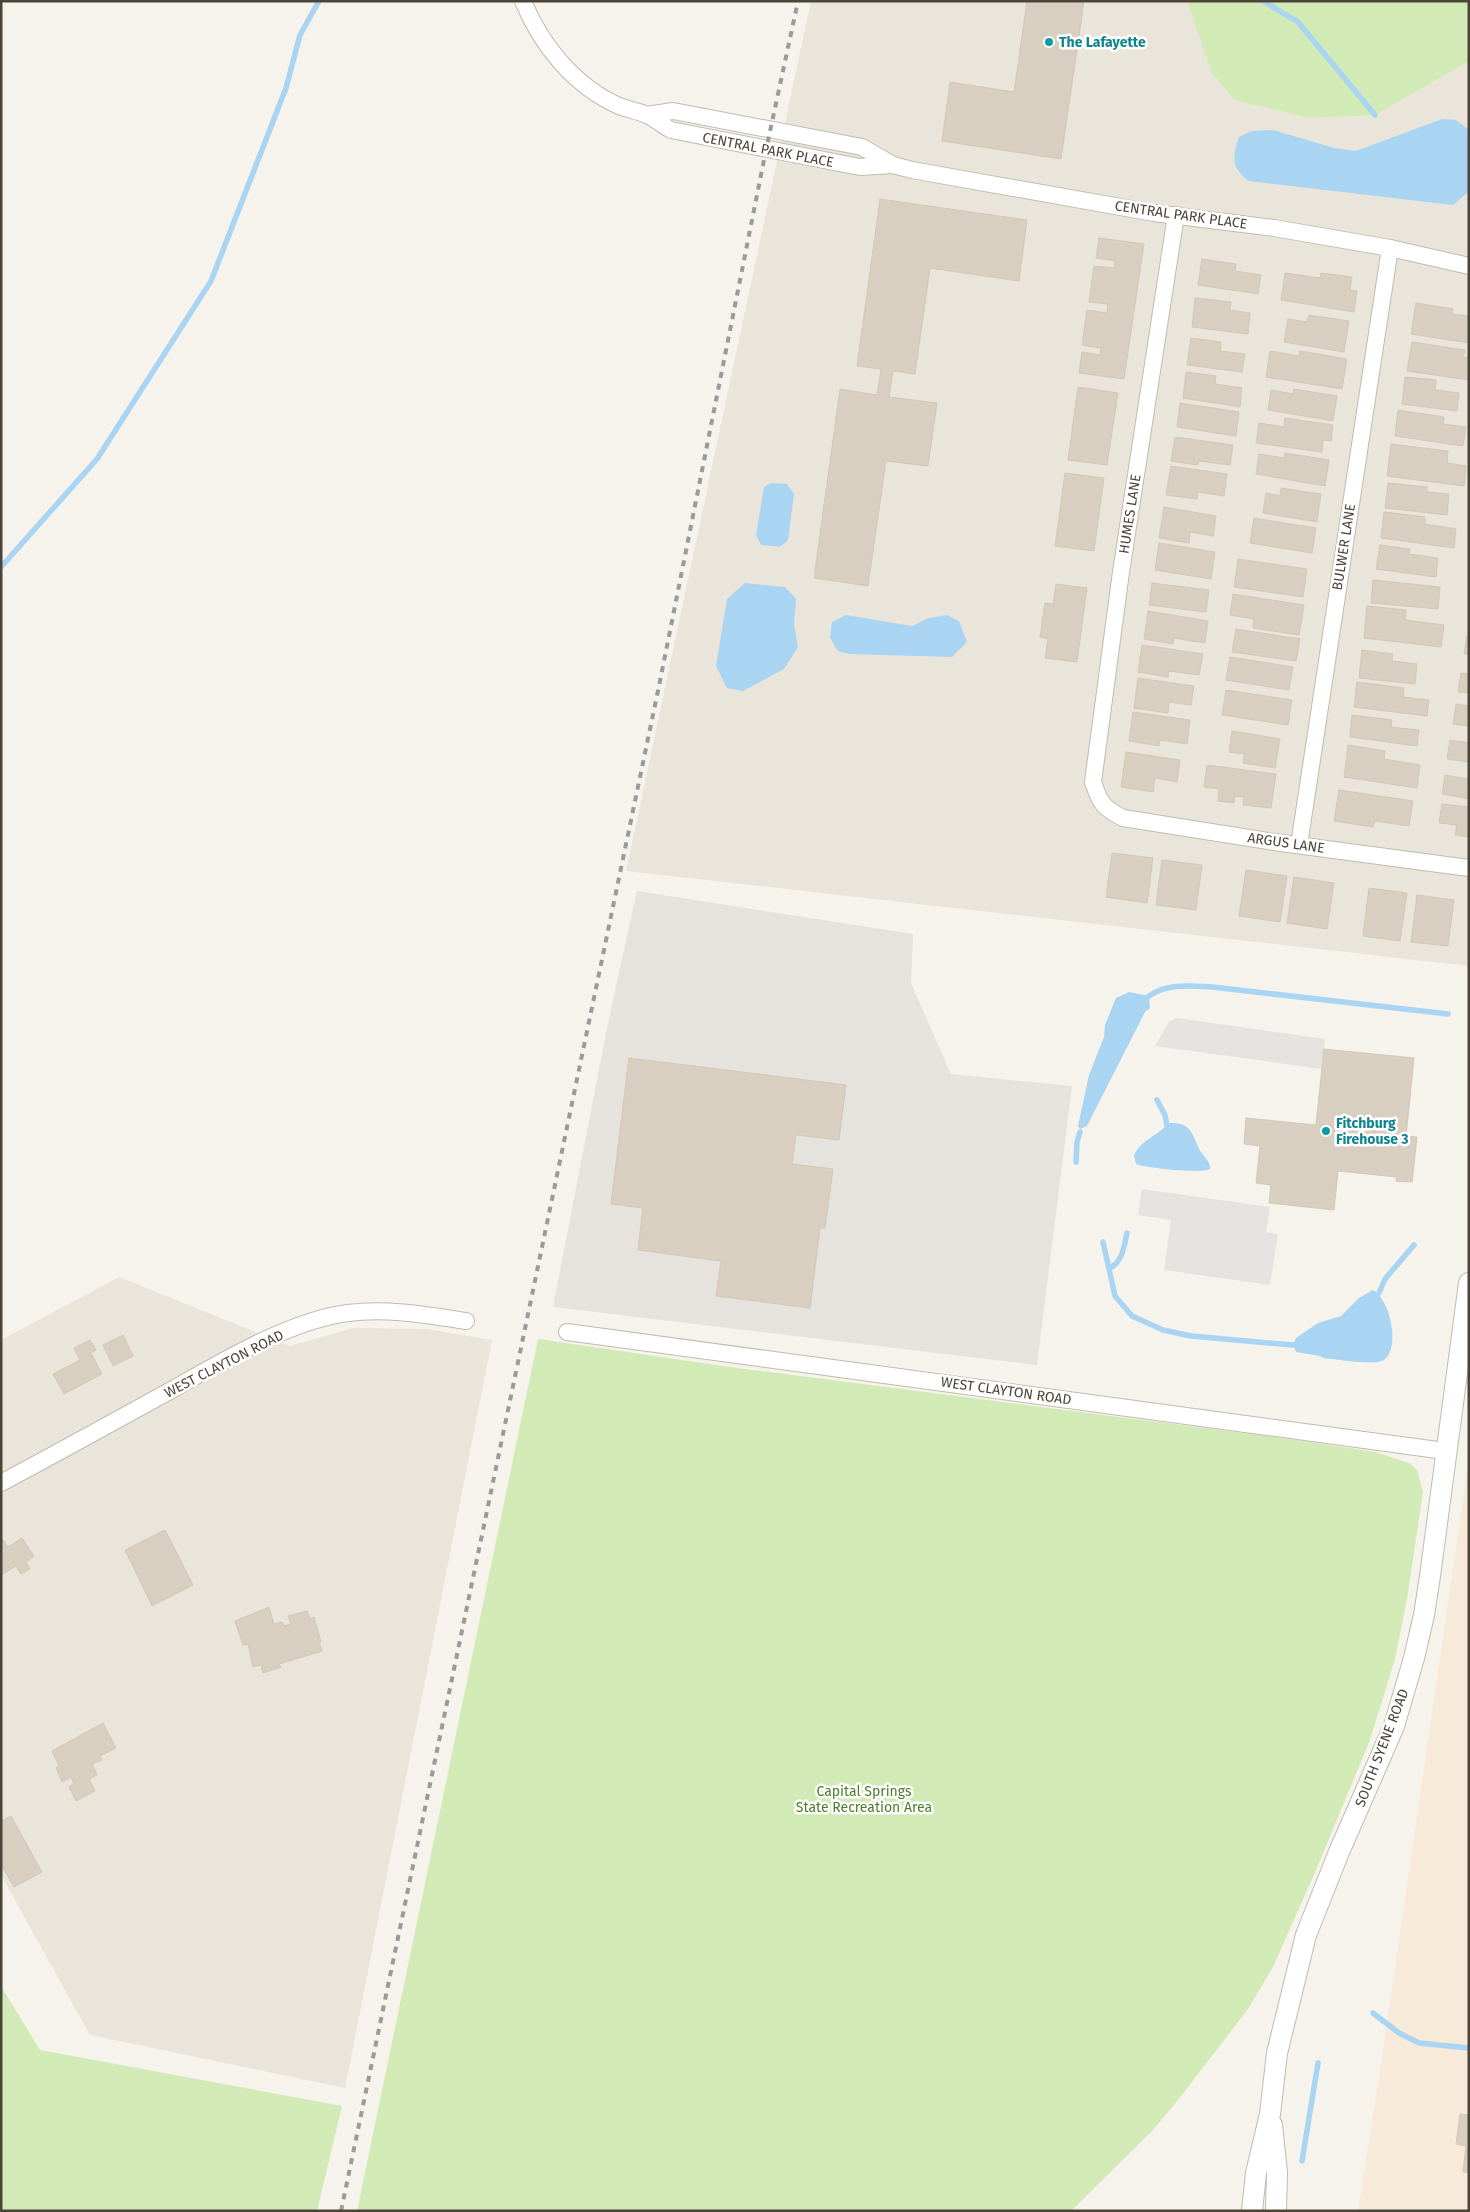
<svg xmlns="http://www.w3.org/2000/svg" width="1470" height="2212" viewBox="0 0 1470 2212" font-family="'Fira Sans',sans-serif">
	<rect width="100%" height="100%" fill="#f6f3ec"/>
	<g fill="#eae5da">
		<path d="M811,1H1469V966L626,871Z"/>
		<path d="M119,1277L290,1346L353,1328L427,1329L492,1340L345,2088L90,2035L1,1875V1340Z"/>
	</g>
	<path fill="#f7ead8" d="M1467,1472H1469V2211H1358L1381,2064Z"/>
	<path fill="#e6e2dd" d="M637,891L913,934L911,983L951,1074L1072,1086L1037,1365L553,1307L608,1023Z"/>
	<g fill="#d2eab5">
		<path d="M1187,1H1469V61L1375,115L1310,118L1235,100L1212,73Z"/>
		<path d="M538,1339L730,1367L1297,1440L1375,1452L1409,1463L1417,1470L1423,1492L1407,1599L1395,1659L1370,1740L1316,1870L1273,1967L1248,2009L1178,2100L1152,2131L1071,2211H357Z"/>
		<path d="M1,1986L40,2050L342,2106L317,2211H1Z"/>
	</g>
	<g fill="#e5e3e0">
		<path d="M1177,1018L1325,1039L1322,1069L1155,1046L1169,1022Z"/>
		<path d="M1142,1189L1270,1207L1266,1232L1278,1234L1270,1285L1164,1270L1171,1220L1138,1215Z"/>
	</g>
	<g fill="#a9d4f2">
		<path d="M1442,119L1456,120L1469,130L1468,192L1453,205L1249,181C1231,168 1232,157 1239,137L1252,131L1273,130L1334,148L1356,151Z"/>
		<path d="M771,483L787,484L794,494L788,540L780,547L761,545L756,535L764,487Z"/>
		<path d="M745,583L785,587L796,599L794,625L798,647L784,669L743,691L727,688L716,666L727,599Z"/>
		<path d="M846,615L912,626L929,618L947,615L959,621L967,642L952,657L849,654L838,651L830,638L832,622Z"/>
		<path d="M1129,992L1149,996L1150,1008L1145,1012L1092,1116L1087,1126L1080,1129L1078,1126L1089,1075L1104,1037L1105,1025L1116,998Z"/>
		<path d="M1169,1123C1193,1122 1192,1136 1201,1152C1205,1158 1211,1162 1210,1169C1202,1174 1146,1168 1136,1164L1134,1156C1138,1142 1160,1134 1169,1123Z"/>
		<path d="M1373,1290C1390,1299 1401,1348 1384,1360C1375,1366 1335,1359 1323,1358L1320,1356L1296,1352L1293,1345L1296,1338L1318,1323L1341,1316L1359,1298Z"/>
	</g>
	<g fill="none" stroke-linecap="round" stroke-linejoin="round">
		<g stroke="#a9d4f2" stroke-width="5.5">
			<path d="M1263,1L1298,22L1375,115"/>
			<path d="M1,567L97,459L211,281L286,88L300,35L319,1"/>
			<path d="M1149,996C1168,983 1190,986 1212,987L1448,1014"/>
			<path d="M1157,1100L1165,1115L1167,1126"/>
			<path d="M1076,1162L1077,1142L1080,1132"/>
			<path d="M1103,1242L1115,1296L1132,1316L1163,1330L1191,1336L1293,1345"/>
			<path d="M1110,1268C1123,1261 1124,1246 1127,1233"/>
			<path d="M1379,1293L1385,1279L1414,1245"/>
			<path d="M1373,2013L1399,2033L1419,2043L1469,2048"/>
			<path d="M1302,2161L1318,2063"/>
		</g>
	</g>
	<g fill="#d8cfc1" stroke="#d3c7b4">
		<path d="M1027,1H1084L1061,159L942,141L950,82L1014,92Z"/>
		<path d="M880,199L1027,220L1019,281L930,268L915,374L893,371L889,397L937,403L928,466L886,461L868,586L814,578L840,389L877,395L881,369L857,366Z"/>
		<path d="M1099,238L1144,244L1124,379L1079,373L1082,352L1100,355L1101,348L1082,345L1087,310L1107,313L1108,304L1089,302L1094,266L1114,268L1115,261L1096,258Z"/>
		<path d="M1202,259L1236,264L1235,271L1261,275L1258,294L1198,285Z"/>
		<path d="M1285,273L1320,278L1321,273L1352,277L1350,290L1357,291L1354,312L1281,300Z"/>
		<path d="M1195,298L1231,302L1230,310L1250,313L1248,334L1192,327Z"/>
		<path d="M1416,303L1453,309L1452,314L1469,316V343L1411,334Z"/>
		<path d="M1309,315L1349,321L1344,352L1284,342L1288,319L1307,322Z"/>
		<path d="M1191,338L1221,342L1220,351L1245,354L1242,372L1187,365Z"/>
		<path d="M1412,342L1465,350L1463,357L1469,358V380L1407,371Z"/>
		<path d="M1270,351L1299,356L1300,351L1347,359L1342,389L1266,377Z"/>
		<path d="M1186,372L1216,376L1215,384L1242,388L1240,407L1183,398Z"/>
		<path d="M1405,377L1436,380L1435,390L1459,393L1457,411L1402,404Z"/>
		<path d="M1078,387L1118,393L1107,465L1068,460Z"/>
		<path d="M1294,389L1337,396L1333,421L1268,410L1271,390L1293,394Z"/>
		<path d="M1180,403L1239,412L1236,436L1177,427Z"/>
		<path d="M1398,410L1444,417L1443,424L1466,427L1463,446L1395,436Z"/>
		<path d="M1285,418L1333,425L1331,441L1323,440L1322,452L1256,443L1259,423L1284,427Z"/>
		<path d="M1175,437L1233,445L1230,465L1199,461L1198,465L1171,461Z"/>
		<path d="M1391,444L1448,451L1447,463L1466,466L1464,486L1387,476Z"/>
		<path d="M1285,453L1329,460L1325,486L1256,474L1259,454L1284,458Z"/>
		<path d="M1171,466L1227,474L1224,496L1198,492L1197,499L1166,495Z"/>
		<path d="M1065,473L1104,478L1094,551L1055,546Z"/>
		<path d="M1388,483L1427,487V492L1449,494L1447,515L1385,508Z"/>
		<path d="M1281,488L1321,494L1317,522L1263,513L1266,493L1280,496Z"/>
		<path d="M1164,507L1216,516L1213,536L1190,532L1189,543L1159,538Z"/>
		<path d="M1384,512L1425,517V524L1456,529L1454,548L1381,538Z"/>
		<path d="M1254,518L1316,528L1312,553L1250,543Z"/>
		<path d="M1159,543L1215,552L1211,579L1155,570Z"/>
		<path d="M1380,545L1410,549L1409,554L1438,558L1436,577L1376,569Z"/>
		<path d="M1238,559L1307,569L1303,597L1234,587Z"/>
		<path d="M1373,580L1440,587L1438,609L1371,603Z"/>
		<path d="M1152,583L1209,590L1206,612L1149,605Z"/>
		<path d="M1056,584L1087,588L1077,662L1045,658L1048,639L1040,637L1045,603L1053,604Z"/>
		<path d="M1233,594L1304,605L1299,635L1253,628L1254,619L1230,615Z"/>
		<path d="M1367,606L1406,610L1405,620L1444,625L1441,647L1364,638Z"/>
		<path d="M1148,611L1208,621L1205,643L1174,638L1173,644L1144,639Z"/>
		<path d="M1236,629L1300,639L1296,661L1232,652Z"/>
		<path d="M1467,636H1469V654H1464Z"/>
		<path d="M1142,645L1203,654L1199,675L1169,671L1168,677L1138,672Z"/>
		<path d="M1362,650L1393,654L1392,661L1417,664L1415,684L1359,678Z"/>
		<path d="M1230,657L1293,667L1289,690L1226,680Z"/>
		<path d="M1461,673L1469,674V693L1458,692Z"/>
		<path d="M1138,678L1194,686L1191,705L1169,702L1168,713L1134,708Z"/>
		<path d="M1357,682L1404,688L1403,697L1429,700L1427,716L1354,707Z"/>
		<path d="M1226,690L1292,700L1288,725L1222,715Z"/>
		<path d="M1456,704L1469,706V726L1453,724Z"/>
		<path d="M1133,712L1190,720L1187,744L1160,740L1159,746L1129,741Z"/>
		<path d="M1352,715L1392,720L1391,727L1419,730L1417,746L1350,737Z"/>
		<path d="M1232,731L1280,739L1275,768L1243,763L1244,754L1229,752Z"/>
		<path d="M1450,740L1469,743V762L1447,759Z"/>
		<path d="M1348,745L1385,751L1384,759L1420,765L1417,788L1344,777Z"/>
		<path d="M1126,752L1180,760L1177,782L1155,778L1153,792L1121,787Z"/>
		<path d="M1207,765L1276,774L1271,808L1243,805L1244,797L1235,796L1234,803L1218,801L1219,789L1204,787Z"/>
		<path d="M1445,775L1469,779V799L1442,794Z"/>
		<path d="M1339,790L1413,801L1409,826L1375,821L1373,827L1334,821Z"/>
		<path d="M1442,804L1469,807V837L1455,835L1457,825L1439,823Z"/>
		<path d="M1112,853L1153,858L1147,903L1106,897Z"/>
		<path d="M1162,860L1202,865L1196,910L1156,905Z"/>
		<path d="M1246,870L1287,876L1280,922L1239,916Z"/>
		<path d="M1294,877L1334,883L1327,929L1287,923Z"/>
		<path d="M1369,888L1407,893L1400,941L1363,936Z"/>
		<path d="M1417,895L1454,900L1448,946L1411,942Z"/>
		<path d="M1324,1049L1414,1058L1406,1136L1417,1137L1412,1182L1396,1181L1397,1177L1338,1171L1334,1210L1269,1203L1271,1185L1256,1183L1260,1146L1244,1144L1246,1118L1316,1125Z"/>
		<path d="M629,1058L846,1085L839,1140L796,1135L792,1164L833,1169L825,1228H820L810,1308L716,1296L721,1261L638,1250L643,1208L611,1204Z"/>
		<path d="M123,1335L133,1356L113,1366L103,1345Z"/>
		<path d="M90,1340L96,1350L91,1353L102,1374L64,1394L53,1374L80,1360L74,1348Z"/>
		<path d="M165,1530L193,1585L152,1606L125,1550Z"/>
		<path d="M22,1538L34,1556L26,1562L30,1569L21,1574L16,1566L1,1575V1541L3,1540L8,1547Z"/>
		<path d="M269,1607L274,1624L282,1622L284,1626L291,1624L288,1616L307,1611L310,1619L314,1617L321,1642H319L322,1651L279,1664L281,1667L263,1673L261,1665L253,1667L248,1644L243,1645L235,1621Z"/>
		<path d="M103,1723L116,1748L100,1756L102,1760L92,1764L97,1775L89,1779L95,1791L76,1801L69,1787L74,1784L71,1777L62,1782L56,1768L59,1766L52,1751Z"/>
		<path d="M11,1816L42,1872L14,1887L1,1864V1821Z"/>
		<path d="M1460,2114L1469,2115V2173L1463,2172L1466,2146L1456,2144Z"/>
	</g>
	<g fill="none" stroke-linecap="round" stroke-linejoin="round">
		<defs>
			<g id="minor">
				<path d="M523,1C541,45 574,86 619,106C627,109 636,111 645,114C654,118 662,125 671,130L860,167L893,165"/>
				<path d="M647,115L673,111L862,147L893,165L912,170L1154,213L1274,228L1390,248L1469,266"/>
				<path d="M1176,215L1121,572L1093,782C1100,803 1103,808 1123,818L1281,843L1469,868"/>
				<path d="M1299,845L1390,248"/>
				<path d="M567,1332L1445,1451"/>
				<path d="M1,1483C59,1452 117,1420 175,1388C224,1360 292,1320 348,1313C387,1308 427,1315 466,1321"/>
			</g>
			<g id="tertiary">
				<path d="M1272,2125L1277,2173L1276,2211"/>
				<path d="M1252,2211L1256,2173L1270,2114L1277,2053L1306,1935L1339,1852L1394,1726L1414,1658L1424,1615L1430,1576L1469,1283"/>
			</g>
		</defs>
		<use href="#minor" stroke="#c2bbae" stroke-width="18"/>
		<use href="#tertiary" stroke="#c2bbae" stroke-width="22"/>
		<use href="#minor" stroke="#fff" stroke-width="16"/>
		<use href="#tertiary" stroke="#fff" stroke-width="20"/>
		<path stroke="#9a9a9a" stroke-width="4" stroke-dasharray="6 6" stroke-linecap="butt" d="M341,2211L659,686L766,150L798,1"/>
	</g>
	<g fill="#0f9aa8" stroke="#fff" stroke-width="2">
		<circle cx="1049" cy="42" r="5"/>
		<circle cx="1326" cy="1131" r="5"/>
	</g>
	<g text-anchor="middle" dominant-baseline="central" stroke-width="5" stroke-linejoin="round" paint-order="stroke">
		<g font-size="14" font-weight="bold" fill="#0d838f" stroke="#fff" text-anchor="start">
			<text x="1059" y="42">The Lafayette</text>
			<text x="1336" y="1123">Fitchburg<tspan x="1336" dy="16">Firehouse 3</tspan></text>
		</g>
		<g font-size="14" fill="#4b4439" stroke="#fff">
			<text transform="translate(768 150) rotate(11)">CENTRAL PARK PLACE</text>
			<text transform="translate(1181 215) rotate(8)">CENTRAL PARK PLACE</text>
			<text transform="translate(1130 514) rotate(-81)">HUMES LANE</text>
			<text transform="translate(1344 547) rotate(-81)">BULWER LANE</text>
			<text transform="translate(1286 843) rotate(8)">ARGUS LANE</text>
			<text transform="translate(224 1364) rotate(-27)">WEST CLAYTON ROAD</text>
			<text transform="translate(1006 1391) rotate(8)">WEST CLAYTON ROAD</text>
			<text transform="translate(1382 1748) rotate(-69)">SOUTH SYENE ROAD</text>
		</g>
		<g font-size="14" fill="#4a7f2a" stroke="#fff">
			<text x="864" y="1791">Capital Springs<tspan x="864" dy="16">State Recreation Area</tspan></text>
		</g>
	</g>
	<rect width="1470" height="2212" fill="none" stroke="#4b4439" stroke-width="5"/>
</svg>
